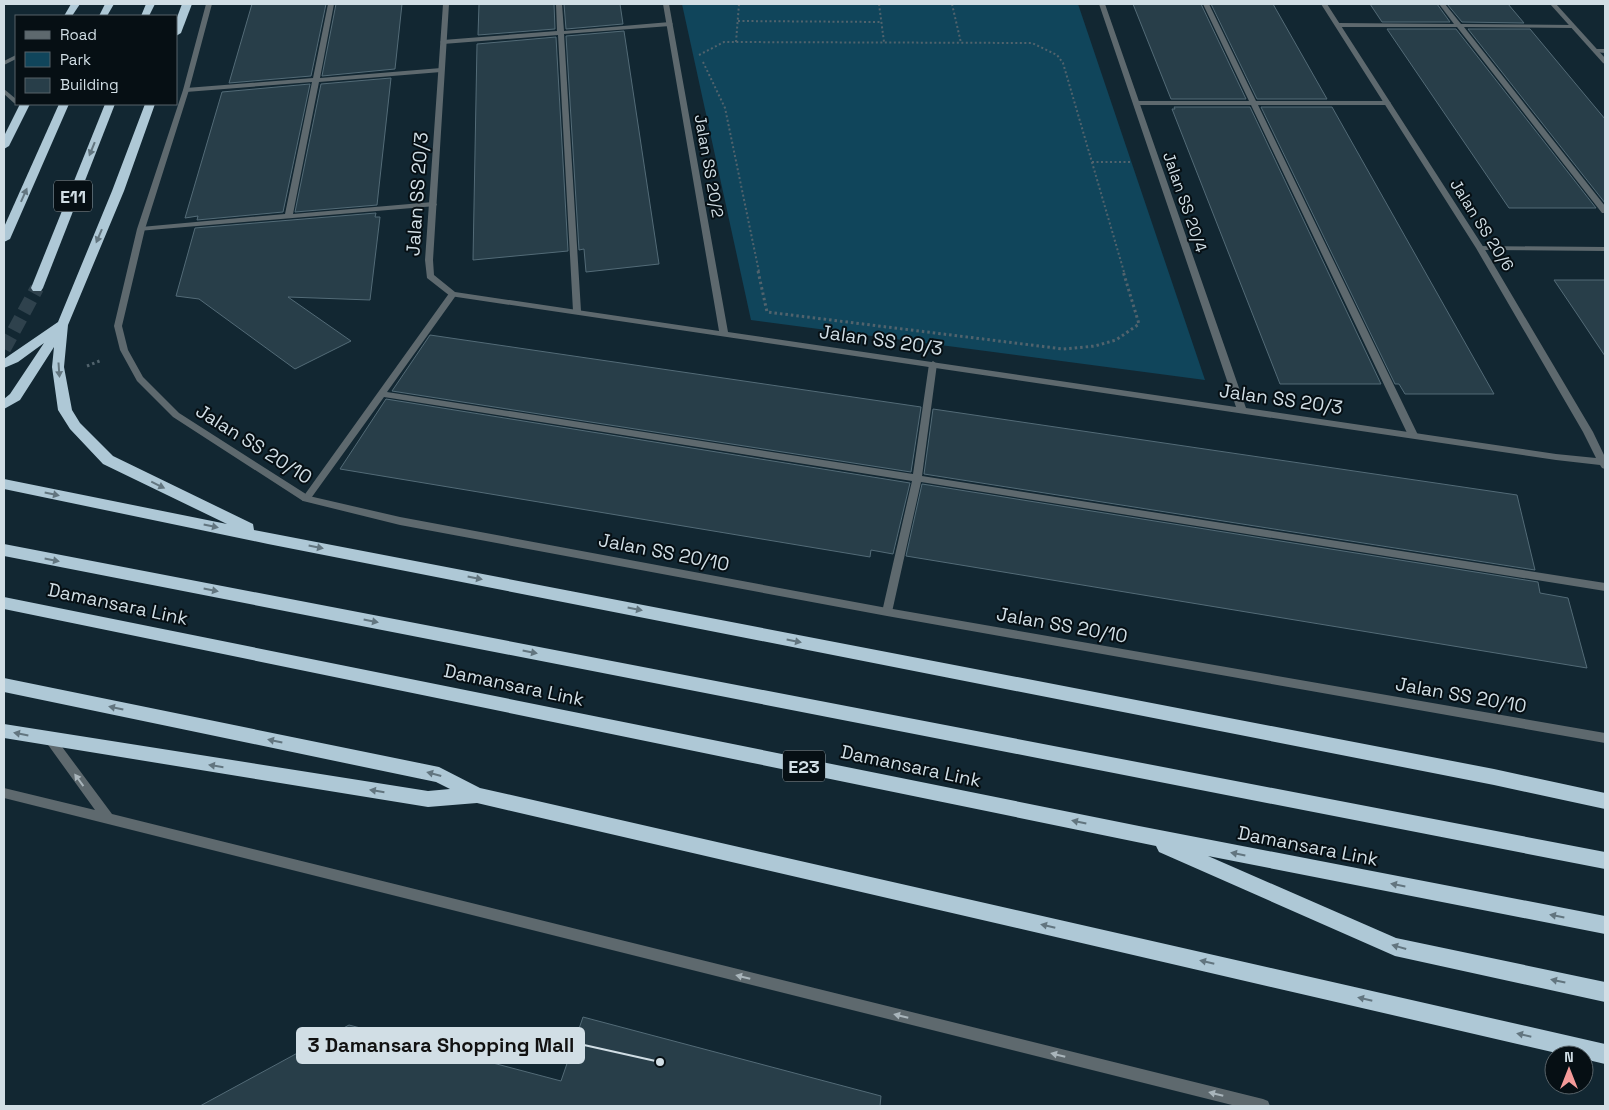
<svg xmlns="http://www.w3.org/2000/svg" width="1609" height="1110" viewBox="0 0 1609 1110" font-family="'Space Grotesk',sans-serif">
	<rect width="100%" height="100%" fill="#122732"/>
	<path fill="#10455b" d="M682,4H1078L1205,380L751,320Z"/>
	<g fill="#283e49" stroke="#536b77">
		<path d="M252,4H326L311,76L229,83Z"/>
		<path d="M336,4H402L395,69L322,76Z"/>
		<path d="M479,4H554L555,29L478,35Z"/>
		<path d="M564,4H620L623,24L566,29Z"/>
		<path d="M1133,4H1201L1246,99H1171Z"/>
		<path d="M1211,4H1273L1327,99H1257Z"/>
		<path d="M1370,4H1437L1450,22H1382Z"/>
		<path d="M1447,4H1508L1524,23L1462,22Z"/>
		<path d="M1387,29H1456L1596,208H1509Z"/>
		<path d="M1468,29H1530L1605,119V203Z"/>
		<path d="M624,31L659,264L586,272L584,249L579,250L566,36Z"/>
		<path d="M556,37L568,251L473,260L477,44Z"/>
		<path d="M391,78L377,205L295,212L321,84Z"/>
		<path d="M310,84L283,212L197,220L198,216L185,218L222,92Z"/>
		<path d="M1174,107H1250L1381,384H1280L1172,109H1175Z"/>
		<path d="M1261,107H1332L1494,394H1405L1399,384H1395Z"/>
		<path d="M376,213L375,217H380L370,300L288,297L351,341L295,369L199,299L176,296L195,228Z"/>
		<path d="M1554,280H1605V356L1577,314Z"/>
		<path d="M430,335L921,407L911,472L392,391Z"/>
		<path d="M386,399L910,483L893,554L871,550L870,557L340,469Z"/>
		<path d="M933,409L1517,495L1535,570L924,474Z"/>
		<path d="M922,484L1538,582L1540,593L1568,598L1587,668L906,556Z"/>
		<path d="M583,1017L881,1096L880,1106H200L349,1025L561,1081Z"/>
	</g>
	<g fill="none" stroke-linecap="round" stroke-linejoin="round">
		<path stroke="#2f424d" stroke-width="14" stroke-dasharray="14 7" stroke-linecap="butt" d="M4,349L37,288"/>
		<g stroke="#51636d" stroke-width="2" stroke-dasharray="2 2.5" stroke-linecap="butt">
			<path d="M879,4L884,42"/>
			<path d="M952,4L961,43"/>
			<path d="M738,21L880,22"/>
			<path d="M736,42L739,4"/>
			<path d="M699,55L724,42L1032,43L1057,55L1063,63L1124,272"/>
			<path d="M703,62L725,108L759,272"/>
			<path d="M1092,162H1131"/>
		</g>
		<g stroke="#51636d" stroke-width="3" stroke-dasharray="2.5 3" stroke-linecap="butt">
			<path d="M758,271L767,312L1063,349L1095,346L1116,340L1139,324L1123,271"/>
			<path d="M87,366L102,360"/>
		</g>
		<g fill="#5e696e" fill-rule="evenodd">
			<path d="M328,4H334L320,78L441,68L444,70L441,72L319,82L293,214L433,202L437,204L436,206L138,231V227H141L285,214L312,82L186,92L183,90L186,88L313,78Z"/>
			<path d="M556,4H562L564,31L670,22L673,24L670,26L564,34L581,311L577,314L573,311L558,35L443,44L440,42L443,40L557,31Z"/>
			<path d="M1203,4H1209L1256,101H1388L1391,103L1388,105H1258L1418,435L1416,437H1410L1408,435L1251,105H1136L1133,103L1136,101H1249Z"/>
			<path d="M1439,4H1445L1461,24L1575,25V27L1573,28L1464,27L1605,206V213H1602L1457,27H1338L1335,25L1338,23L1454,24Z"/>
			<path d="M1596,49H1605V53L1594,52V50Z"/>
			<path d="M1477,246L1605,247V251L1480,250H1477Z"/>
			<path d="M453,291L457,294L387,392L913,474L929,364L933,361L937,364L922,476L1605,583V591L921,482L892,612L891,615H883L882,612L912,481L384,397L309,501H303L301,499L303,497L450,292Z"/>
			<path d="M50,734L54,736L112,814L1263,1099L1268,1101L1270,1106H1236L4,798V788L95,810L46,742L44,739L46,736Z"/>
		</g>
		<g fill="#5e696e" fill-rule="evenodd">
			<path d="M206,4H212L189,90L145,229L122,326L128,350L143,377L179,413L309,496L400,517L887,608L1605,733V743L887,616L400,525L303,501L173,417L137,381L120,350L114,326L137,229L183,90Z"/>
			<path d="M443,4H449L433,260L434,275L455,292L719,331L663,4H669L728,332L1236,407L1099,4H1105L1246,408L1556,454L1596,458L1583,432L1476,248L1321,4H1327L1484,248L1593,432L1605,457V469L1602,468L1600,465L1556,460L450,296L427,278L425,260Z"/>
			<path d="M1550,4H1556L1605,58V64L1603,63Z"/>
			<path d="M16,55V59L4,65V61Z"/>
			<path d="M4,89L16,99L17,104L14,103L4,94Z"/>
		</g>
		<g fill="#aec8d6" fill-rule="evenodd">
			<path d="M71,4H80L72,16H64Z"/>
			<path d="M105,4H114L107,16H99Z"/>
			<path d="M146,4H155L149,16H141Z"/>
			<path d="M182,4H192L181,33L176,36V20Z"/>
			<path d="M20,104H30L9,146L4,149V136Z"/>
			<path d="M59,104H69L10,239L4,242V227Z"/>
			<path d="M105,104H115L43,288L41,291H33L31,288Z"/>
			<path d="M145,104H155L124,191L68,325L64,367L72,410L80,423L113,456L253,524L254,530L1494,769L1605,793V809L1494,785L268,544L4,489V479L227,524L103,464L70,429L58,410L52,367L54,347L20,400L4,409V399L10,394L44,343L18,362L4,368V359L58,322L112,191Z"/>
			<path d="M4,544L1605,852V869L4,556Z"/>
			<path d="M4,597L1139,826L1605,916V934L1208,856L1396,938L1605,982V1002L1395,956L1159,852L1156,846L4,609Z"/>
			<path d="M4,678L439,767L480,788L1605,1044V1064L1584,1059V1055H1565L477,803L428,807L4,738V724L428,791L450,789L436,782L4,692Z"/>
		</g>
	</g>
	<defs><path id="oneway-solid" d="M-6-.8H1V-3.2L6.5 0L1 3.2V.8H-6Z" transform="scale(1.25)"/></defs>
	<g fill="#62757f">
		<use href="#oneway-solid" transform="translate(92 149) rotate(112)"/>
		<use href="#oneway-solid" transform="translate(24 195) rotate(-66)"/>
		<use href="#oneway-solid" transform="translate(99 236) rotate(113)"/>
		<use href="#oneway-solid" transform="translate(59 370) rotate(86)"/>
		<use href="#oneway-solid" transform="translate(158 485) rotate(26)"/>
		<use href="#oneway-solid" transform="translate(52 494) rotate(12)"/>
		<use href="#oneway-solid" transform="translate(211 526) rotate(12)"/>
		<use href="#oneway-solid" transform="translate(316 547) rotate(11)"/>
		<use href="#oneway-solid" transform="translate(52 560) rotate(11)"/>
		<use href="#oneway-solid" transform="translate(475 578) rotate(11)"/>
		<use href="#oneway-solid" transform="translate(211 590) rotate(11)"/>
		<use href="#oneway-solid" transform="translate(635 609) rotate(11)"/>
		<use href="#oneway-solid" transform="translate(371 621) rotate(11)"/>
		<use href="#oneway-solid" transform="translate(794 641) rotate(11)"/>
		<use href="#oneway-solid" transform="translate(530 652) rotate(11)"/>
		<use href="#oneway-solid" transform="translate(116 708) rotate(-168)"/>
		<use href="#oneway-solid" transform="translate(21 734) rotate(-169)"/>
		<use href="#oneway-solid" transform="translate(275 741) rotate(-168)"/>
		<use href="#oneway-solid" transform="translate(216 766) rotate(-171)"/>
		<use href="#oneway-solid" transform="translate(434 774) rotate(-165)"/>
		<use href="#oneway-solid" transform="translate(377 791) rotate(-171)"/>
		<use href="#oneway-solid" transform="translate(1079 822) rotate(-168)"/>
		<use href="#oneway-solid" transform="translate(1238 854) rotate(-169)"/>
		<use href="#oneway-solid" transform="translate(1398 885) rotate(-169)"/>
		<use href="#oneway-solid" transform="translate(1557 916) rotate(-169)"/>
		<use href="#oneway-solid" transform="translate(1048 926) rotate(-167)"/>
		<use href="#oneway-solid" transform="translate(1399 947) rotate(-164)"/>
		<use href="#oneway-solid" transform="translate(1207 962) rotate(-167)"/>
		<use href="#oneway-solid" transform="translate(1558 981) rotate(-168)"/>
		<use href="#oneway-solid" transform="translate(1365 999) rotate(-167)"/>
		<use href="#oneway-solid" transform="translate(1524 1035) rotate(-167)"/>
	</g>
	<g fill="#a9b5bb">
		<use href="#oneway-solid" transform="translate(79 780) rotate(-126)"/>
		<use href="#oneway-solid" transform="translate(743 977) rotate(-166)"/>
		<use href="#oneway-solid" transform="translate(901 1016) rotate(-166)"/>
		<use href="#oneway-solid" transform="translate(1058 1055) rotate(-166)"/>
		<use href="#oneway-solid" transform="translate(1216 1094) rotate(-166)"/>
	</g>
	<g text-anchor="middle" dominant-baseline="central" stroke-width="4" stroke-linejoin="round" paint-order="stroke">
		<g font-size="16" fill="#d1dee5" stroke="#060f14">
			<text transform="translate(709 166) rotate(80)">Jalan SS 20/2</text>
			<text transform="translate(1185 202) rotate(71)">Jalan SS 20/4</text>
			<text transform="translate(1482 225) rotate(58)">Jalan SS 20/6</text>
		</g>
		<g fill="#060f14" stroke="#94a0a6" stroke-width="1">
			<rect x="54" y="180.5" width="38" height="31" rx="4"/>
			<rect x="783" y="750.5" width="42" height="31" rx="4"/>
		</g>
		<g font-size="18" font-weight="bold" fill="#d1dee5">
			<text x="73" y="196">E11</text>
			<text x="804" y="766">E23</text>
		</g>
		<g font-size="19" fill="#d1dee5" stroke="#060f14">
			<text transform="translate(417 194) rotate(-86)">Jalan SS 20/3</text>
			<text transform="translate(881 340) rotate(8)">Jalan SS 20/3</text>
			<text transform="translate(1281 399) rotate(8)">Jalan SS 20/3</text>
			<text transform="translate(254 444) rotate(32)">Jalan SS 20/10</text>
			<text transform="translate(664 552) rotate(11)">Jalan SS 20/10</text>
			<text transform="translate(118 604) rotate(12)">Damansara Link</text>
			<text transform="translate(1062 625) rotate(10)">Jalan SS 20/10</text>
			<text transform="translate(514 685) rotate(12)">Damansara Link</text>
			<text transform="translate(1461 695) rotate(10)">Jalan SS 20/10</text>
			<text transform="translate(911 766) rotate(12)">Damansara Link</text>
			<text transform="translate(1308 846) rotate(11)">Damansara Link</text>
		</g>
	</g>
	<path fill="none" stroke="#d1dee5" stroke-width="2" d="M660 1062L584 1045"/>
	<circle fill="#d1dee5" stroke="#060f14" stroke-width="2" cx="660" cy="1062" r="5"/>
	<rect fill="#d1dee5" stroke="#d1dee5" stroke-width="2" x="297" y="1028" width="287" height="35" rx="5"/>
	<g font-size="20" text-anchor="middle" font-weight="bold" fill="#111">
		<text x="441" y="1052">3 Damansara Shopping Mall</text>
	</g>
	<rect width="1609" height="1110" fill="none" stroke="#d1dee5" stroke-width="10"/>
	<rect x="15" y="15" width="162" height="90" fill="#060f14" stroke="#576268"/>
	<rect x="25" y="31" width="25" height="8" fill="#5e696e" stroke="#576268"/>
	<text x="60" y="40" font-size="15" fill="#d1dee5">Road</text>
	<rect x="25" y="52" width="25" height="15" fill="#10455b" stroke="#576268"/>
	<text x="60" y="65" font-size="15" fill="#d1dee5">Park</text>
	<rect x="25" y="78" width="25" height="15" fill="#283e49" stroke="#576268"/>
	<text x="60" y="90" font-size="15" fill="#d1dee5">Building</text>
	<g transform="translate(1569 1070)"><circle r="24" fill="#060f14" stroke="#576268"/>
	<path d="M0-4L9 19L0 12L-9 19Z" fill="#f59b9a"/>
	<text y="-8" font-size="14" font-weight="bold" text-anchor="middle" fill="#d1dee5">N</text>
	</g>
</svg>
